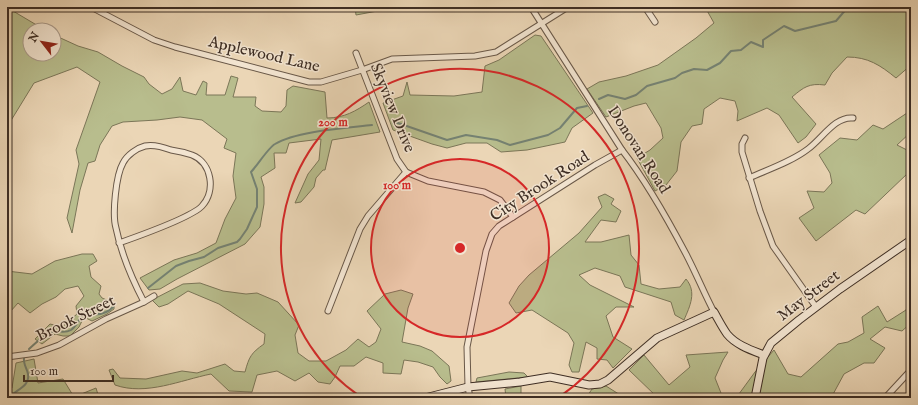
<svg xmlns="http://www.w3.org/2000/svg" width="918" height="405" viewBox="0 0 918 405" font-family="'IM FELL English',serif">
	<rect width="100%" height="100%" fill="#ebd6b6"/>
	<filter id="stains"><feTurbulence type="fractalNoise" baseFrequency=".005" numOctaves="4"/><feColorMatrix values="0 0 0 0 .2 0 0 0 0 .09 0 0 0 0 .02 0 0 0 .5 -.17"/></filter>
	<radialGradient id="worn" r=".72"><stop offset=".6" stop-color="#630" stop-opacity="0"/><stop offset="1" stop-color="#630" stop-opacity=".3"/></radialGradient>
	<g fill="#b8bd8d" stroke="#7b7658">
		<path d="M7,7H9L13,11L45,30H30V54H54V35L78,46L98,52L122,66L144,77L149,84L162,94L172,89L180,77L183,91L196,95L203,81L207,83L206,95H225L231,76L238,78L233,97H256L255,106L262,111L281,112L286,106L287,90L293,86L325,92L327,118C344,118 356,111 369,102L380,132L332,140L325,170H323L316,178L314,187L301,202L295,203L308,174L319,160L321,139L289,143L286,153H274L275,168L261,177L264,187V204L260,227L245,244L177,279L160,289L149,290L140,278L174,260L197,253L216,243L225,219L236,198L233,176L236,153L224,148L227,139L202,120L180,117L157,120L123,122L112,126L100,145L95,161L88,163L80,190L72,233L67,218L79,164L76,150L100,82L77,67L34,83L7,127Z"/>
		<path d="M355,7H399L356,15Z"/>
		<path d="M705,7H911V65L896,78C880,65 868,57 847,57L832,73L825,85C809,83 804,87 792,97L816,124L806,137L798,143L779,115L767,108L737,121L738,111L735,101L720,98L704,109L702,124L692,126L681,142L677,171L666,185L655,191L637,158L650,150L663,138L661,128L646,103L634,106L606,117L587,89L599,82L626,76L658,65L696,38L714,23Z"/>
		<path d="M535,35L541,36L593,113L572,128L565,142L527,150L501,152L487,143H466L447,148L432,144L393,130L383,103L403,96L407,82L410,95L454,96L482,92L485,66L499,60Z"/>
		<path d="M911,109V132L897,145L911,152V176L907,174L865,214L856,210L816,241L799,218L814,208L807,191L824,192L832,183L830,173L819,155L840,138L857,140L873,125L883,129L910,111Z"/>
		<path d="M605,194L614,199L611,204L621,211L616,222L601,220L585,242H601L629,235L631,255L639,265L641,284L659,289L680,287L686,279C697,292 690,306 684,320L675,315L671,302L625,287L620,276L595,268L579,275L590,285L634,307H616L606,316L613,337L632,349L613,368L607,360L597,359V348L586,342L579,372H572L569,365L574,343L568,333L532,310L516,313L509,303L519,286L529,275L579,233L602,207L598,197Z"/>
		<path d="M82,254H93L97,261L89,266L91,277L101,286L99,294L102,298L114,303V309L107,314L92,321L84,317L79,327L70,336H63L55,334L42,344L35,339L50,324L62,327L77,314L76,306L84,296L78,286L65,289L56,297L42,304L30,313L18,303L10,312L7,311V271L32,274L55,261Z"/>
		<path d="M200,283L223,291L246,294L257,293L278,302L299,325L295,335L298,353L309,361H326L346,350L358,339L369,347L376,342L381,329L367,311L385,294L401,290L413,294L408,308L402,342L420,346L432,351L449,366L451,381L447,384L440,377L433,367L418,362L404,360L401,374L383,373V363L366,357L354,366H340L335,377L330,384L318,382L309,373L295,381L277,371L257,375L252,392L229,391L211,374C181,380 146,396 115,385L109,370L113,369L120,378L146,379L182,371L197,373L225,364L234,371L245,372C249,357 251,353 264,344L265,334L219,304L188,291L168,304L159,307L152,300L183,284Z"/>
		<path d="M911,301V323L902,331L885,327L870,339L885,348L874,363H864L844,374L831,398H736L755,372L774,350L788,374L801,377L838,344L848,342L864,333L862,317L878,306L887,322L906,310Z"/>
		<path d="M728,352L723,360L715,378L723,398H657V397L629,370L644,355L669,385L690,367L686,355Z"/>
		<path d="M34,359L38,383L63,379L74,397L96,388L99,398H7V389L12,388L16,363Z"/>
		<path d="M509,372L524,373L528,377L476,382L477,378Z"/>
		<path d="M521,386V398H506L505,389Z"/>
		<path d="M606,386L625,398H586L592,389Z"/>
	</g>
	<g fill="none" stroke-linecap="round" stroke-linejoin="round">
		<g stroke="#758273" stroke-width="2">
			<path d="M599,99L608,95L625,99L636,95L647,86L675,78L682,73L694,69L707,70L720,63L731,51L741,50L751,42L763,47V40L784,26L795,31L836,21L848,7"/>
			<path d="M393,123H398L447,140L466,135L497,140L510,145L548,135L560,128L577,108L587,106"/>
			<path d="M148,288L176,266L189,261L204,257L218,248L237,242L240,239L247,229L257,207V189L251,172C257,166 268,148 275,144C296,131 346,128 372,125"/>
			<path d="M29,349C36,343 44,334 52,332C58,330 64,334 71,330C77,326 79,318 85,313C96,316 106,315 114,306"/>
			<path d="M9,398C16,389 30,387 28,374C27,368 23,364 24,358"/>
		</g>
		<defs>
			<g id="street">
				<path d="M91,7L154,40L175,47L309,82H321L362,70L392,59L475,56L496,52L568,7"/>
				<path d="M531,7L622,150C647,182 667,218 686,254C696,273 704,293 714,312"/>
				<path d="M645,7L655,22"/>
				<path d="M356,53L397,159L406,172L428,181L484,192L500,200L513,217"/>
				<path d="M745,138L742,144V152L760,211L773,246L816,307"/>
				<path d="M749,178C769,169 791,162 808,149C822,139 835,116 853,118"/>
				<path d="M119,243C136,237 192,217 202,206C216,191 212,163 192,155C186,153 178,151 171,150C163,147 154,144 145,146C137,148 127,155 123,163C116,175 112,214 116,228C121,253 132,279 144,302"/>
				<path d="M328,311L360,229L368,216L406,172"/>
				<path d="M7,357L37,353L59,345L106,319L144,302L154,296"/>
				<path d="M886,397L911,370"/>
				<path d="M470,398L468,387L467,347L486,251L492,234L499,226L595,165L622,150"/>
			</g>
			<g id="secondary">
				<path d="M425,398L468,387L520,382L550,377L589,385L600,384L608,380L657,338L714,312C718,319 722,327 727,334C736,345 751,350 764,355"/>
				<path d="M755,398L763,358L771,343L799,320L840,289L911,240"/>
			</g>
		</defs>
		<use href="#street" stroke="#695848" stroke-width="7"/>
		<use href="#secondary" stroke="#3e2e24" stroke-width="9"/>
		<use href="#street" stroke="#f2e4d0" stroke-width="5"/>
		<use href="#secondary" stroke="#f2e4d0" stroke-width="7"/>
	</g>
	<circle cx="460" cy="248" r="89" fill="#d62828" fill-opacity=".12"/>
	<g fill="none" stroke="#d62828" stroke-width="2">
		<circle cx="460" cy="248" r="89"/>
		<path d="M361 397A179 179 0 1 1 559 397"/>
	</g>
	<g text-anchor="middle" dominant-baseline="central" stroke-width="3" stroke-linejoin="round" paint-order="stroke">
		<g font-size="16" fill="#3e2e24" stroke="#f2e4d0">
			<text transform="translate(264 55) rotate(13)">Applewood Lane</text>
			<text transform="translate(392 108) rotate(68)">Skyview Drive</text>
			<text transform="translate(638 150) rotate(57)">Donovan Road</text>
			<text transform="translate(540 187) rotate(-33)">City Brook Road</text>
			<text transform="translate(809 296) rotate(-37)">May Street</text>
			<text transform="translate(76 319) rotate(-26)">Brook Street</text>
		</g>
	</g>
	<circle cx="460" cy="248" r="6" fill="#d62828" stroke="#f2e4d0" stroke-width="2"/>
	<g font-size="12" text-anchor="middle" font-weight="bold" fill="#d62828" stroke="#f2e4d0" stroke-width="3" stroke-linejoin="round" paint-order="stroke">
		<text x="333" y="126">200 m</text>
		<text x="397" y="189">100 m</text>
	</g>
	<rect width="918" height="405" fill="none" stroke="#ebd6b6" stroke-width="24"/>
	<rect x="8" y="8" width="902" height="389" fill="none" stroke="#3e2e24" stroke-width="2"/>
	<rect x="12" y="12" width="894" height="381" fill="none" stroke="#3e2e24"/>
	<g transform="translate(42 42) rotate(301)"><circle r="19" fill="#f2e4d0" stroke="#aa9b8b"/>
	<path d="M0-3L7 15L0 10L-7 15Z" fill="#8f2418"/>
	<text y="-6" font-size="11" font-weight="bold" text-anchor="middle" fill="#3e2e24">N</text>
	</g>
	<path d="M24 375v6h89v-6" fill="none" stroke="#3e2e24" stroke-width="2"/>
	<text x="30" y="375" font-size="12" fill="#3e2e24" stroke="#f2e4d0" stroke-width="3" paint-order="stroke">100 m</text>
	<rect width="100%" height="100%" filter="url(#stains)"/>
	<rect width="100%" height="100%" fill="url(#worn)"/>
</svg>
